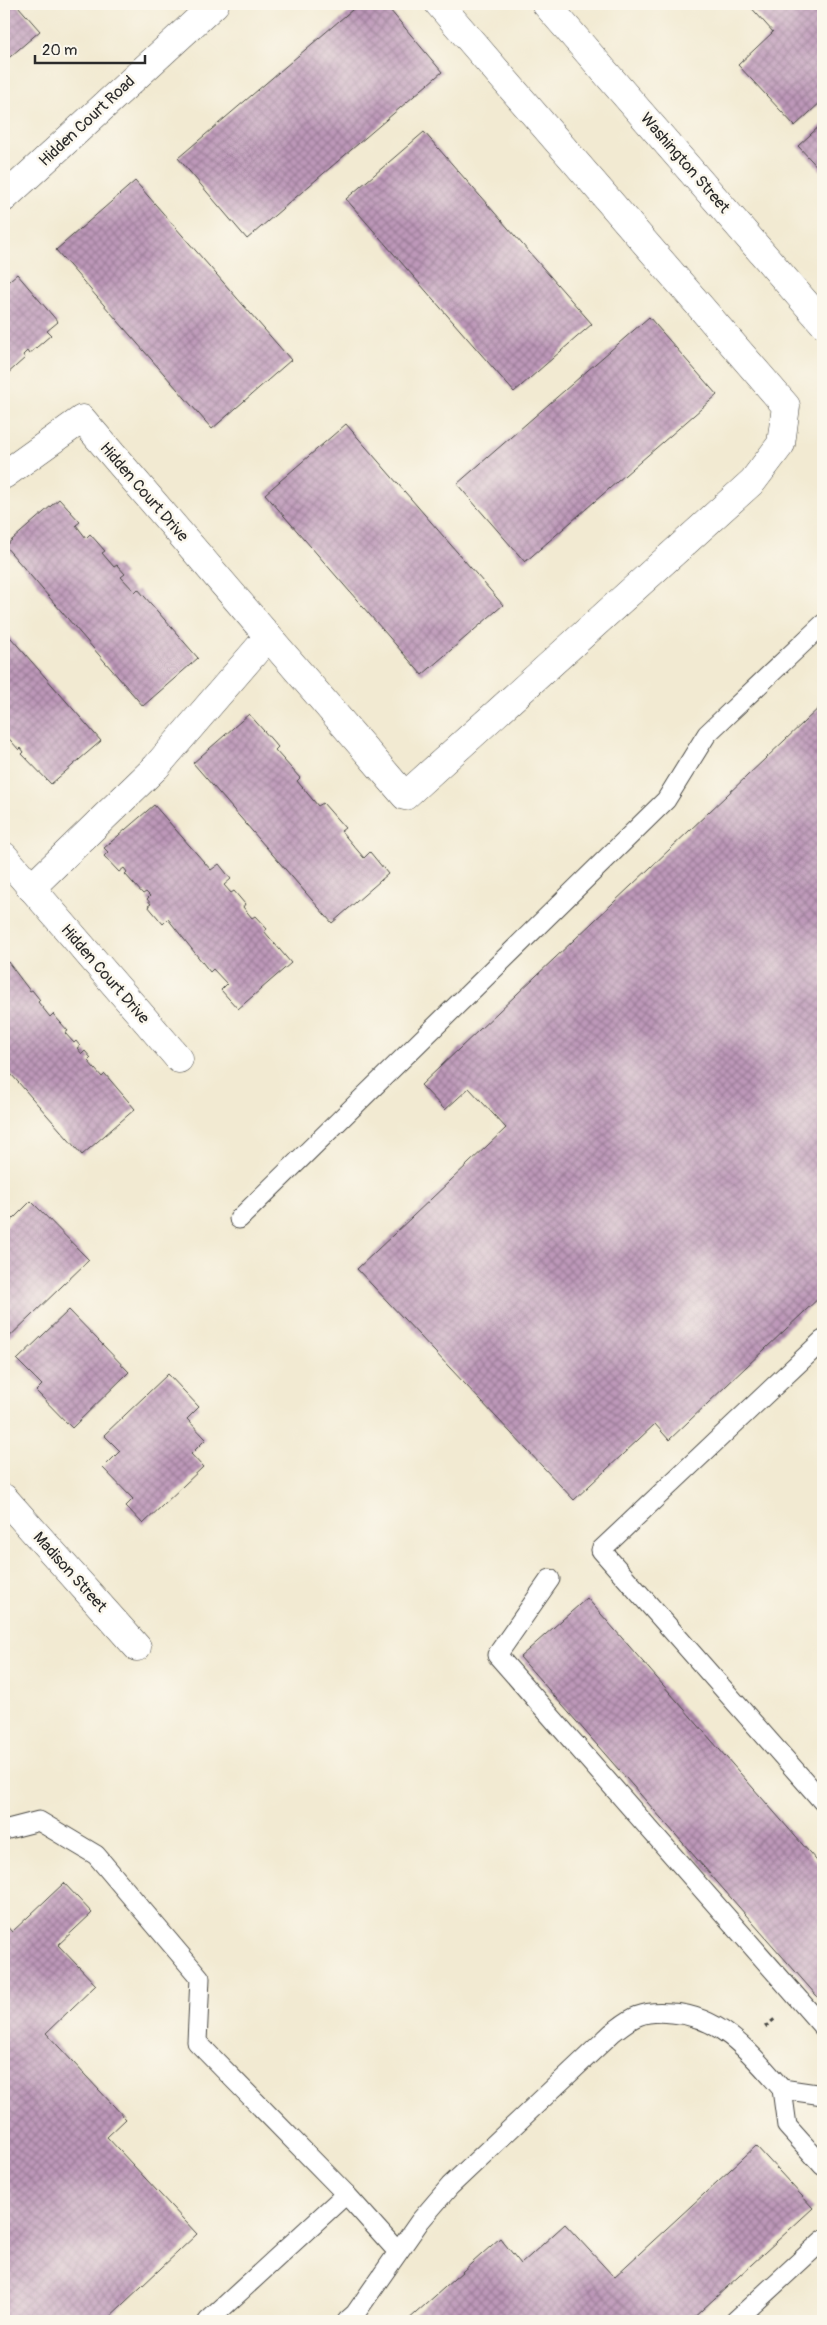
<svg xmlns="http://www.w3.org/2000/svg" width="827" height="2325" viewBox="0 0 827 2325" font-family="Pangolin,sans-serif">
	<defs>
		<pattern id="building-cross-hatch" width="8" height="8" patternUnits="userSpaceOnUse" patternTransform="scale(1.25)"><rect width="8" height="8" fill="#bd98b9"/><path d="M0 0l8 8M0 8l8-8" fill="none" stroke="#9a7c97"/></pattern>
	</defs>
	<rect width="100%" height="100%" fill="#fbf7ec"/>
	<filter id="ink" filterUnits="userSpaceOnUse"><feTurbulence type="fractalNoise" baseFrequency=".02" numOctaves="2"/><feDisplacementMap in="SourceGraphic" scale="10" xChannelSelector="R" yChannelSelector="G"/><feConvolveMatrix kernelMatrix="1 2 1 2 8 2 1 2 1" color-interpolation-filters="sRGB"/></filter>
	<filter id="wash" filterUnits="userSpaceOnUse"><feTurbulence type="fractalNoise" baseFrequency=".0096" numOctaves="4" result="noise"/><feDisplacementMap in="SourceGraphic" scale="20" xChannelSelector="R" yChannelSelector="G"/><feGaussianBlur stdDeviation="1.12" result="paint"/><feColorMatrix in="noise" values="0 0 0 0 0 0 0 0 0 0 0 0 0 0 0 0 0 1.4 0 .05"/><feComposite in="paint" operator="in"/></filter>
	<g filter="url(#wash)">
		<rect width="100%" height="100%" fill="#f2ead2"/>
		<g id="blocks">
			<g fill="url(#building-cross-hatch)">
				<path d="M4,4H20L18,6L40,31L4,62Z"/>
				<path d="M359,4H385L442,72L247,239L178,158Z"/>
				<path d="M748,4H823V100L795,126L738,65L773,32Z"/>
				<path d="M823,123V173L798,146Z"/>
				<path d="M424,132L592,324L514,392L346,199Z"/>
				<path d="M135,181L291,360L212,429L56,250Z"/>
				<path d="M17,274L58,322L47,331L51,335L29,354L27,351L23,355L25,358L6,375L4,373V285Z"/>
				<path d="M649,317L717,395L525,562L457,484Z"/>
				<path d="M346,424L503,605L422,675L265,494Z"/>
				<path d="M59,499L80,522L76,525L86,538L90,534L105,551L102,553L114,567L117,565L125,574L121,577L135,592L138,589L198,658L143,706L5,546Z"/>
				<path d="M4,630L101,741L51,784L22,754L24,752L21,748L19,750L4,733Z"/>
				<path d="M823,704V1294L669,1440L655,1424L574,1500L357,1269L506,1128L469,1088L445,1110L421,1085Z"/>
				<path d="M249,714L278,747L275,750L300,778L297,781L318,806L323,803L345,828L341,831L364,858L370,852L388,874L332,923L193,763Z"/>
				<path d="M154,805L211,870L219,864L231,879L224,885L231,893L234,891L245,904L243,907L252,918L255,916L267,929L264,931L291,963L238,1009L221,990L227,984L213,969L210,972L168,919L163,924L148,906L151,904L147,899L150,896L146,892L143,894L125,874L127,872L124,868L119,872L104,856L108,852L104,848Z"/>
				<path d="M8,962L30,991L32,990L40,1000L38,1002L50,1017L53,1014L68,1031L65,1033L74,1043L76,1041L80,1046L77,1048L82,1054L85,1051L91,1058L88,1061L102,1077L105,1074L135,1109L82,1155L4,1066V966Z"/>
				<path d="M31,1201L89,1260L4,1342V1228Z"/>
				<path d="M69,1310L129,1372L72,1428L36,1391L42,1385L17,1360Z"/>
				<path d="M168,1374L199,1407L187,1419L206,1439L191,1454L203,1467L143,1524L126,1506L133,1499L103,1468L120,1451L104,1435Z"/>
				<path d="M587,1598L823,1868V2003L520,1657Z"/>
				<path d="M64,1883L92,1913L58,1945L96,1985L46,2033L126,2119L107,2137L197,2234L105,2321H4V1923L12,1932Z"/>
				<path d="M756,2146L813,2208L690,2321H497L494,2318L491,2321H407L500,2238L521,2264L565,2224L614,2277Z"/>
			</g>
		</g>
	</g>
	<g filter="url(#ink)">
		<use href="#blocks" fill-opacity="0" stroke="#494844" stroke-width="1"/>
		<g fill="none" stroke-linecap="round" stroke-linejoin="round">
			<defs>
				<g id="service">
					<path d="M239,1219L666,800L707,734L823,624"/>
					<path d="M823,1340L601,1550L823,1802"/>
					<path d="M550,1579L497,1655L823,2027"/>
					<path d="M4,1830L39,1821L96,1855L200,1978L197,2042L346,2194L398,2252"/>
					<path d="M823,2095L782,2089L787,2126L823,2166"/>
					<path d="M208,2321L346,2194"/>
					<path d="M347,2321L355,2314L420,2221L450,2186L612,2033C620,2027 629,2019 638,2016C648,2012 662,2012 672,2013C722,2016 752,2055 782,2089"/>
					<path d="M735,2321L823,2240"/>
				</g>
				<g id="minor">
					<path d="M4,198L215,4"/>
					<path d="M4,475L82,419L405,796L753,481L781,444L786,406L439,4"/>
					<path d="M4,856L179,1059"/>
					<path d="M31,888L156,767L268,637"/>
					<path d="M4,1498L137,1647"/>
				</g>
				<path id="tertiary" d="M546,4L823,323"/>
			</defs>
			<use href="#service" stroke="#494844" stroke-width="21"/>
			<use href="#minor" stroke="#494844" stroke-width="29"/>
			<use href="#tertiary" stroke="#494844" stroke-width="29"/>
			<g stroke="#494844" stroke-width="3" stroke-dasharray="4 4" stroke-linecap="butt">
				<path d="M765,2027L777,2017"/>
				<path d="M821,2321L823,2320"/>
			</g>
			<use href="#service" stroke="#fff" stroke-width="19"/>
			<use href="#minor" stroke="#fff" stroke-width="28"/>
			<use href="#tertiary" stroke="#fff" stroke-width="28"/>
		</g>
	</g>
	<g text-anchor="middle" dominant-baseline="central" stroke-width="5" stroke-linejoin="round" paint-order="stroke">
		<g font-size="16" fill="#2b2b2b" stroke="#fbf7ec">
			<text transform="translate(87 121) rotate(-43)">Hidden Court Road</text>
			<text transform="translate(685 163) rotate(49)">Washington Street</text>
			<text transform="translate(144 492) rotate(49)">Hidden Court Drive</text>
			<text transform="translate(105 974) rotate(49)">Hidden Court Drive</text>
			<text transform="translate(70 1572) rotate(48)">Madison Street</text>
		</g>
	</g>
	<rect width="827" height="2325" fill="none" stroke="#fbf7ec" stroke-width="20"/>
	<path d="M35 55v8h110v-8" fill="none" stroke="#2b2b2b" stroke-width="2.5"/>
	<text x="42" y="55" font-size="15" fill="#2b2b2b" stroke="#fbf7ec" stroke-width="4" paint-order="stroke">20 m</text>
</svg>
